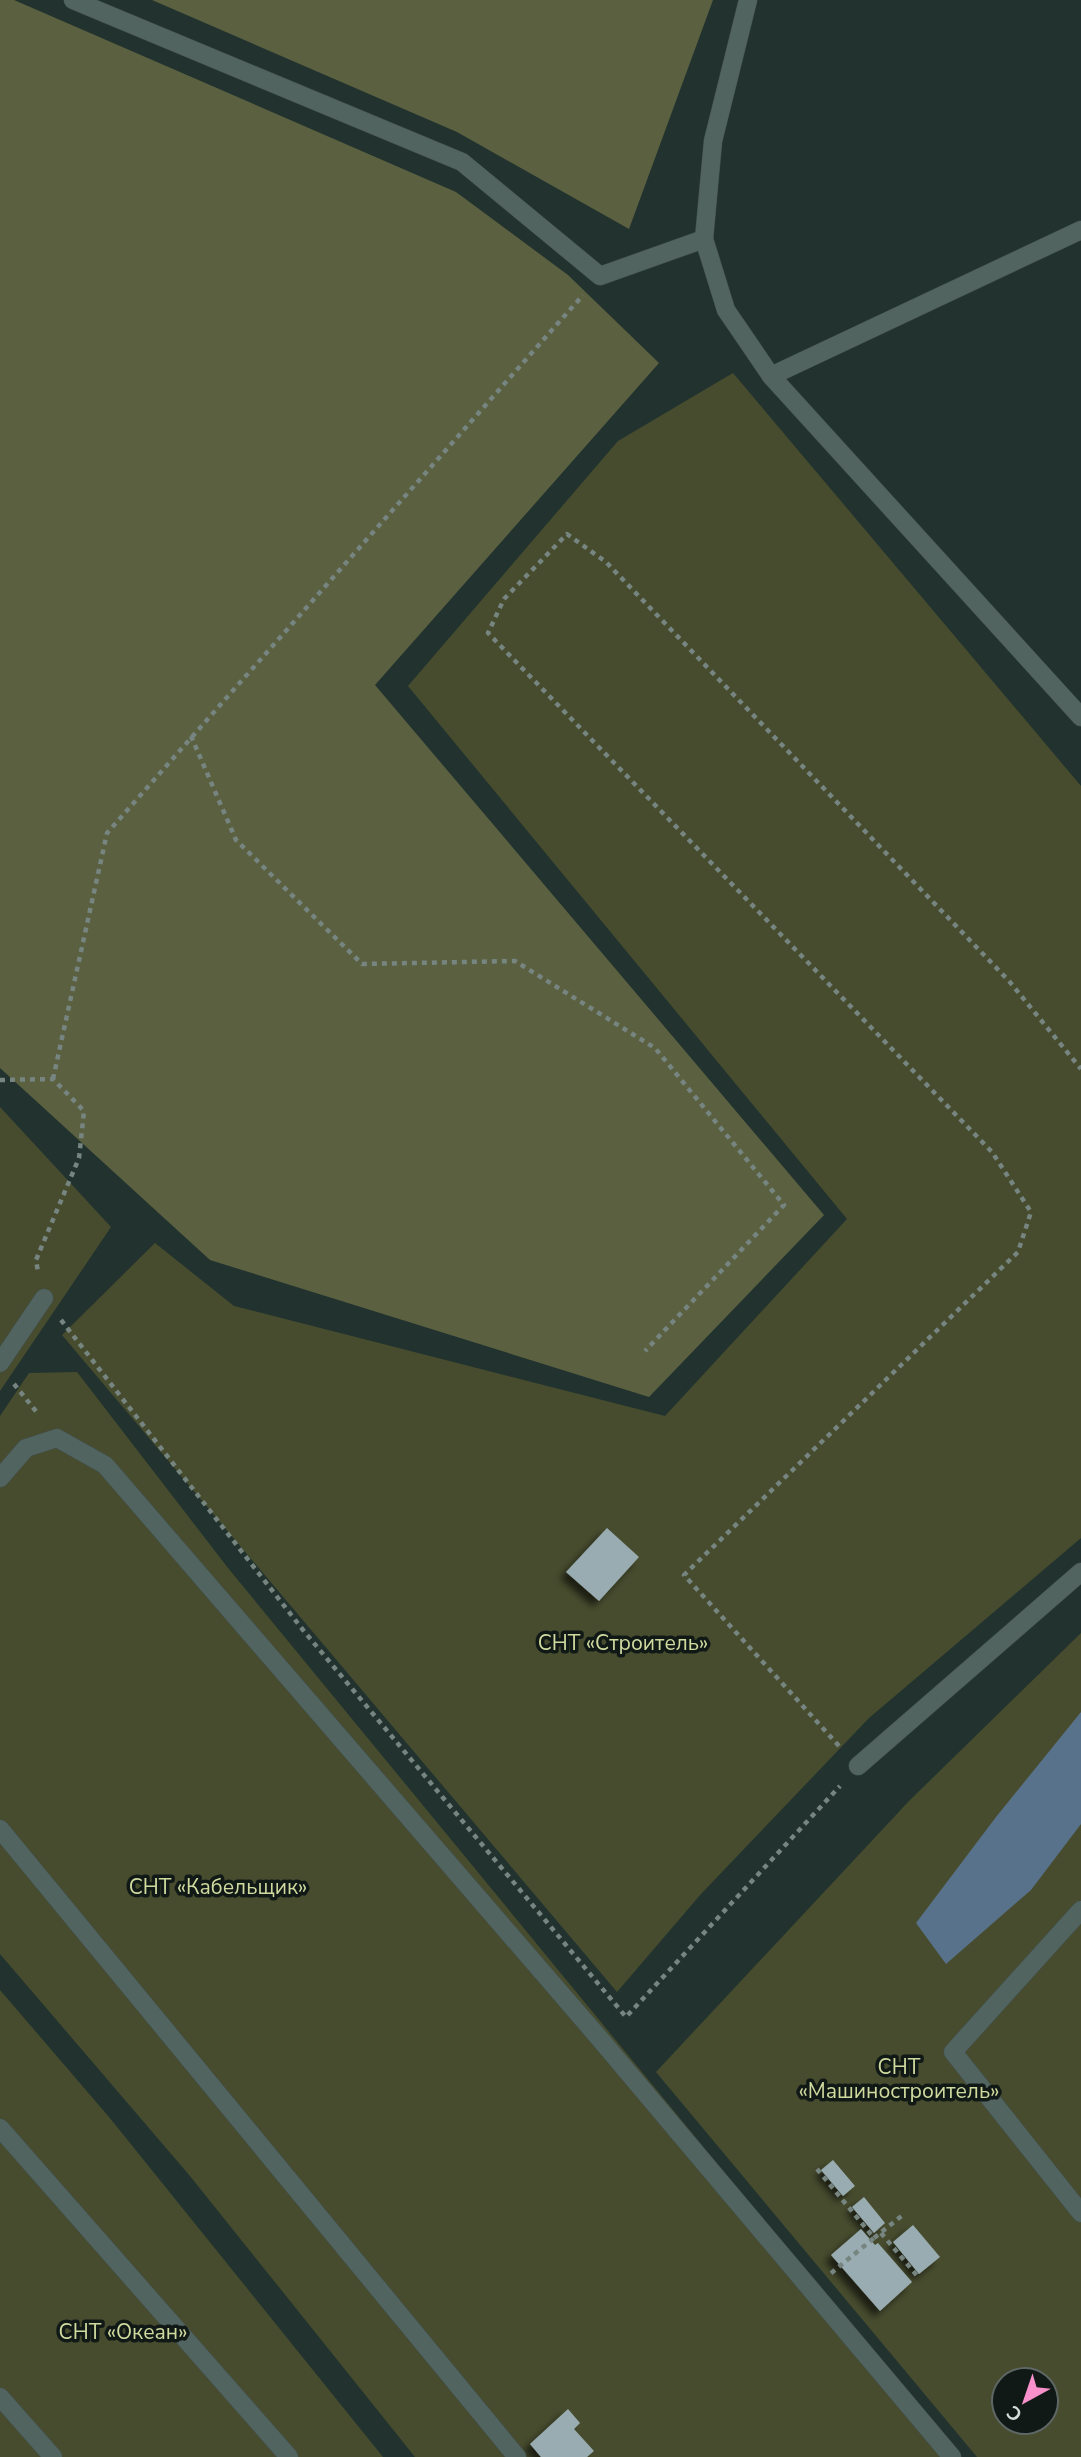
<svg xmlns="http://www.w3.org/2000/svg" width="1081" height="2457" viewBox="0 0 1081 2457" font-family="'Nunito Sans',sans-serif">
	<defs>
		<filter id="shadow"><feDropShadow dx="-6" dy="6" stdDeviation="3.5" flood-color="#0009"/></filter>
	</defs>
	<rect width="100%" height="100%" fill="#22332f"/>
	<g fill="#474c2e" fill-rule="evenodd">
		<path d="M733,373L1081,786V1538L869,1718L701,1894L617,1992L62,1335L155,1243L234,1306L665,1416L847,1219L408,686L618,441Z"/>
		<path d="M0,1107L111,1227L0,1391Z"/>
		<path d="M77,1372L228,1568L761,2217L941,2457H415L190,2176L0,1954V1416L29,1373Z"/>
		<path d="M1081,1633V2457H977L656,2072L909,1801ZM1004,2380H1046V2422H1004Z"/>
		<path d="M0,1990L109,2117L383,2457H0Z"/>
	</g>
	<g fill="#5b6040">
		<path d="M0,0H14L456,192L568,275L659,363L375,685L824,1215L649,1397L210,1260L0,1068Z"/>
		<path d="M152,0H713L629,229L457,132Z"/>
	</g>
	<path fill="#59728b" d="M1081,1712V1824L1031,1890L946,1964L916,1923L996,1817Z"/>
	<g fill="#99acb1" filter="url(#shadow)">
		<path d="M607,1528L639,1557L599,1601L566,1572Z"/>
		<path d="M833,2160L855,2186L843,2196L821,2170Z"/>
		<path d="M864,2197L885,2223L874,2233L852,2207Z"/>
		<path d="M913,2225L940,2257L919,2274L893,2242Z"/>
		<path d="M861,2229L875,2245L878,2243L912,2282L880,2311L831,2255Z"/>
		<path d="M568,2409L580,2423L574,2429L594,2451L587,2457H541L530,2444Z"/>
	</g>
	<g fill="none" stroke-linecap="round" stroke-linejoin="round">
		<defs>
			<g id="minor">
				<path d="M73,0L462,162L600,276L704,239"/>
				<path d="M748,0L713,141L704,239L726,310L771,376L1081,717"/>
				<path d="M771,376L1081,230"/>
				<path d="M0,1363L44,1298"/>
				<path d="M0,1478L26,1448L57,1438L105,1465L600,2039L952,2457"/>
				<path d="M858,1766L1081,1572"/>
				<path d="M0,1829L517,2457"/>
				<path d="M1081,1910L953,2052L1081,2213"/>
				<path d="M0,2128L289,2457"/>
				<path d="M0,2397L53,2457"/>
			</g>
		</defs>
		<use href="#minor" stroke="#42504e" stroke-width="19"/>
		<g stroke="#778581" stroke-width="4.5" stroke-dasharray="5 5" stroke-linecap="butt">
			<path d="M191,736L236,840L362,964L515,961L655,1048L784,1205L645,1351"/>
			<path d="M53,1079L107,833L583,295"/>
			<path d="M0,1080L53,1079L84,1111L79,1158L36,1260L38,1272"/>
			<path d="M61,1320L303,1630L626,2017L840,1786"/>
			<path d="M14,1384L39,1415"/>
			<path d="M839,1746L684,1575L1018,1252L1031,1212L992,1152L488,633L504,599L567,534L606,562L1009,981L1081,1069"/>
			<path d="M817,2169L874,2238L830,2274"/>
			<path d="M881,2233L919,2278"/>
			<path d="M874,2238L904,2214"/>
		</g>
		<use href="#minor" stroke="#526460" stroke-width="18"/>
	</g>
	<g text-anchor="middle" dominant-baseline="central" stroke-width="7" stroke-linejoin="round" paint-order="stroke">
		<g font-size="21" fill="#d0da9f" stroke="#111917">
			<text x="623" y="1643">СНТ «Строитель»</text>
			<text x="218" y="1887">СНТ «Кабельщик»</text>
			<text x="899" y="2067">СНТ<tspan x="899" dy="24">«Машиностроитель»</tspan></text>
			<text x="123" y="2332">СНТ «Океан»</text>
		</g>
	</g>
	<g transform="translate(1025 2401) rotate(220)"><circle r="33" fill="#111917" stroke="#5e6765" stroke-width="2"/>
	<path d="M0-5L12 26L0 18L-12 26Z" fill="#f890cb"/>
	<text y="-10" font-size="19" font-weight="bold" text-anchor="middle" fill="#d2dcd9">С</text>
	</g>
</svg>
